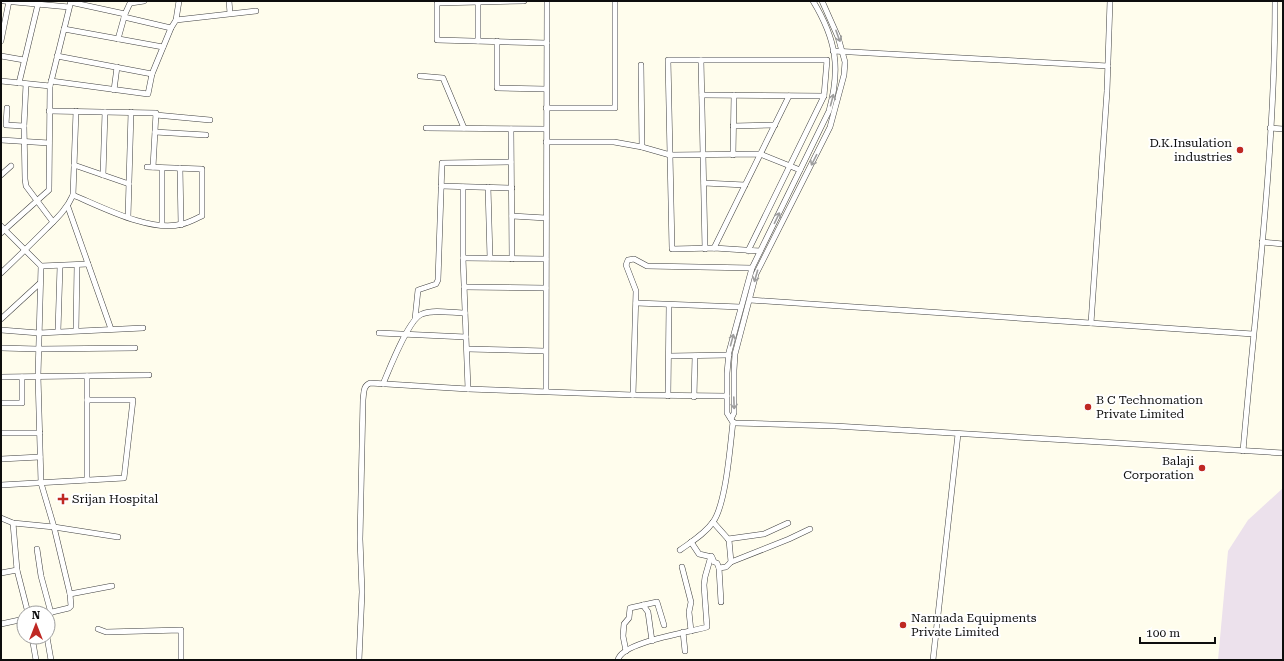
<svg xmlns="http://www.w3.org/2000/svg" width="1284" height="661" viewBox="0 0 1284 661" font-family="'Roboto Serif',serif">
	<rect width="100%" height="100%" fill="#fffded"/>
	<path fill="#ece1ec" d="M1283,488V660H1218L1228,551L1248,520Z"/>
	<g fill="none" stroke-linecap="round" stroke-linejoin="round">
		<defs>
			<g id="minor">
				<path d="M4,1L69,7"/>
				<path d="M229,1L230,13"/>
				<path d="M524,1L437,3V40L547,43"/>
				<path d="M813,1C836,39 841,68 829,111L752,268L729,352L727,373V413L732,421L735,423L835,426L1283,453"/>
				<path d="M70,2L125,14"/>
				<path d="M131,3L144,1"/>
				<path d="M124,17L171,28"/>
				<path d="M176,20L256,11"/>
				<path d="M64,29L163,47"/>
				<path d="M118,39L125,14L131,1"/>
				<path d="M1,41L9,1"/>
				<path d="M478,41V2"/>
				<path d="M497,41V88L546,89"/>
				<path d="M833,51L1108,66"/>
				<path d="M1,56L24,60"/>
				<path d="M57,56L152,74"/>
				<path d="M701,60L705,249"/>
				<path d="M641,65L642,147"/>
				<path d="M420,76L443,78L464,128"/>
				<path d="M1,81L50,86"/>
				<path d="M51,81L148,94L152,74L171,28L176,20L179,1"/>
				<path d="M19,83L38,4"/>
				<path d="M26,84L24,126L25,179L26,186L53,222"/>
				<path d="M114,90L117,67"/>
				<path d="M702,95L824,96"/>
				<path d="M7,108L6,125L24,126"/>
				<path d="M546,108H615V1"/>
				<path d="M49,111L156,113L153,167"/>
				<path d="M156,115L210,120"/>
				<path d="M733,126L775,125"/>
				<path d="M426,128L546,129"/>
				<path d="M1270,128L1283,129"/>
				<path d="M511,129L512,259"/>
				<path d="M155,132L206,135"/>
				<path d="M1,140L49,143"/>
				<path d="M546,142H614L642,147L670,155L760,154L800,170"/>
				<path d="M733,155L734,95"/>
				<path d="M74,165L129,184"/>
				<path d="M162,168V225"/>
				<path d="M180,168L181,225"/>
				<path d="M1,175L11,166"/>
				<path d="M103,175L105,112"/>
				<path d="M704,183L745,185"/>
				<path d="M441,186L512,188"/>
				<path d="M463,187V258L468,389"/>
				<path d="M488,187L490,258"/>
				<path d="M73,195C102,207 151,233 182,224C188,223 195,219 202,216V169L147,167"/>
				<path d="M68,207L111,329"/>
				<path d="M512,216L546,218"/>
				<path d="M128,217L131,112"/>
				<path d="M1,226L41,266L88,264"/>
				<path d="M1,233L49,190L50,86L71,1"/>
				<path d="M1262,242L1283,244"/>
				<path d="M714,248L789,96"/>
				<path d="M748,251L824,96L827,60H668L672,249L714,248L760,251"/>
				<path d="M463,258L546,259"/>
				<path d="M41,266L38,376L41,483L54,527L70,594L71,606L69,608L48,613"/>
				<path d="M1,273C16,259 31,244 46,229C56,219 67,209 73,195L76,111"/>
				<path d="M464,287L546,288"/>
				<path d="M750,300L1253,334"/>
				<path d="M636,303L741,307"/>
				<path d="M1,319L39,284"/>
				<path d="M415,319L418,290L436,284L438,280L442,163L511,162"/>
				<path d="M1091,323L1107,91L1110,1"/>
				<path d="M1,330L39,333L143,328"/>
				<path d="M76,330L77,265"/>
				<path d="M58,331L60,266"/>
				<path d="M379,333L466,337"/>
				<path d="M1,348L38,349L135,348"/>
				<path d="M467,349L545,351"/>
				<path d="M669,356L729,355"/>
				<path d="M1,377L149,375"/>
				<path d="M383,384C389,370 409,318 422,314C434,309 452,313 465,313"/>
				<path d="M546,391L547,1"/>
				<path d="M633,395L636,291L626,265L628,260L634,259L647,266L752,268"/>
				<path d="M668,396L669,305"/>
				<path d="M694,397L695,356"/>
				<path d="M1,403H22V377"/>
				<path d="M731,419L734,413V370L735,354L756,274L830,127L844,75L845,62L838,37L822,1"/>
				<path d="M1,433H40"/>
				<path d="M1243,451C1256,301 1275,151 1275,1"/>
				<path d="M1,459L40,457"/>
				<path d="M87,480V376"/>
				<path d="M1,485L124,478L133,400H87"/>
				<path d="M1,518L13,523L54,527L118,537"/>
				<path d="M713,522L729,540L731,562"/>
				<path d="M13,523L17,570L28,613"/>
				<path d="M728,539L764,534L788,523"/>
				<path d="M691,542L699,554L712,557L714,562L717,563L719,568"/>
				<path d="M37,549L41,576L51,613"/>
				<path d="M680,550C691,542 705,534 713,522C726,504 730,447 733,422"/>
				<path d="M682,567L691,602L689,612L691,631"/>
				<path d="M1,573L17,570"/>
				<path d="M70,594L112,586"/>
				<path d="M721,602L719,568L726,567L731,562L789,539L810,529"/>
				<path d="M643,605L648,612L652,641"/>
				<path d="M1,624L24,619"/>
				<path d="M98,629L106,632L181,630V660"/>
				<path d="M683,632L685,651"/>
				<path d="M32,637L36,660"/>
				<path d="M47,637L51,660"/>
				<path d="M626,651L623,636L624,624L629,618L630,608L657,602L664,625"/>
				<path d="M359,660L362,592L360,539L363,400C364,392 363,386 370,383L468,389L633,395L727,396"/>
				<path d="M618,660C621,642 691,632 707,627L704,585L705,577L711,556"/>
				<path d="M933,660L958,434"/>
			</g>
		</defs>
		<use href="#minor" stroke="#404040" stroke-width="6"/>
		<use href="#minor" stroke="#fff" stroke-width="5"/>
	</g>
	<defs><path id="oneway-shaft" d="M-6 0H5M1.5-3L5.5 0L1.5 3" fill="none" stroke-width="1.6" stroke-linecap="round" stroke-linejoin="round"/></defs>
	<g stroke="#9e9e9e">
		<use href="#oneway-shaft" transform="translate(838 36) rotate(70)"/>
		<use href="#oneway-shaft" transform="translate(832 100) rotate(-75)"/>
		<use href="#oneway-shaft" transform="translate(814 160) rotate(117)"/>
		<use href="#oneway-shaft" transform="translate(777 218) rotate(-64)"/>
		<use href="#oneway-shaft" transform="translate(756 276) rotate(106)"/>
		<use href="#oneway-shaft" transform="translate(732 340) rotate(-75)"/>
		<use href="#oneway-shaft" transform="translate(734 403) rotate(88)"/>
	</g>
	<g fill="#bf2823" stroke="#fff" stroke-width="1.5">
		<circle cx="1240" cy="150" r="4"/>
		<circle cx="1088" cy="407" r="4"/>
		<circle cx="1202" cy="468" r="4"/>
		<path d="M61 493h4v4h4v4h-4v4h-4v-4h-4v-4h4z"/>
		<circle cx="903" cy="625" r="4"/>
	</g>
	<g text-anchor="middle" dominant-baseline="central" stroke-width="4" stroke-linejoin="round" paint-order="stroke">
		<g font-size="12" fill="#0d0d0d" stroke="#fff" text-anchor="start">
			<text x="1232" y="143" text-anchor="end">D.K.Insulation<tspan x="1232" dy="14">industries</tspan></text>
			<text x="1096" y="400">B C Technomation<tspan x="1096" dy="14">Private Limited</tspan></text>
			<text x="1194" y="461" text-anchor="end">Balaji<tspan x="1194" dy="14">Corporation</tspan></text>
			<text x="72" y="499">Srijan Hospital</text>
			<text x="911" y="618">Narmada Equipments<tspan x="911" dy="14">Private Limited</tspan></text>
		</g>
	</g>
	<rect width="1284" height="661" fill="none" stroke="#0d0d0d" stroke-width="4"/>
	<g transform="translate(36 625)"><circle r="19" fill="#ffffff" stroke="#9e9e9e"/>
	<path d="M0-3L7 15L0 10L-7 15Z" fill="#bf2823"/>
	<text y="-6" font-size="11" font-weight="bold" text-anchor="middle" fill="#0d0d0d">N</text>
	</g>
	<path d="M1140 637v6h75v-6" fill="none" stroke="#0d0d0d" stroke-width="2"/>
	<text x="1146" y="637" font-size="12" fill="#0d0d0d" stroke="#ffffff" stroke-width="3" paint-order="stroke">100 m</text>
</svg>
